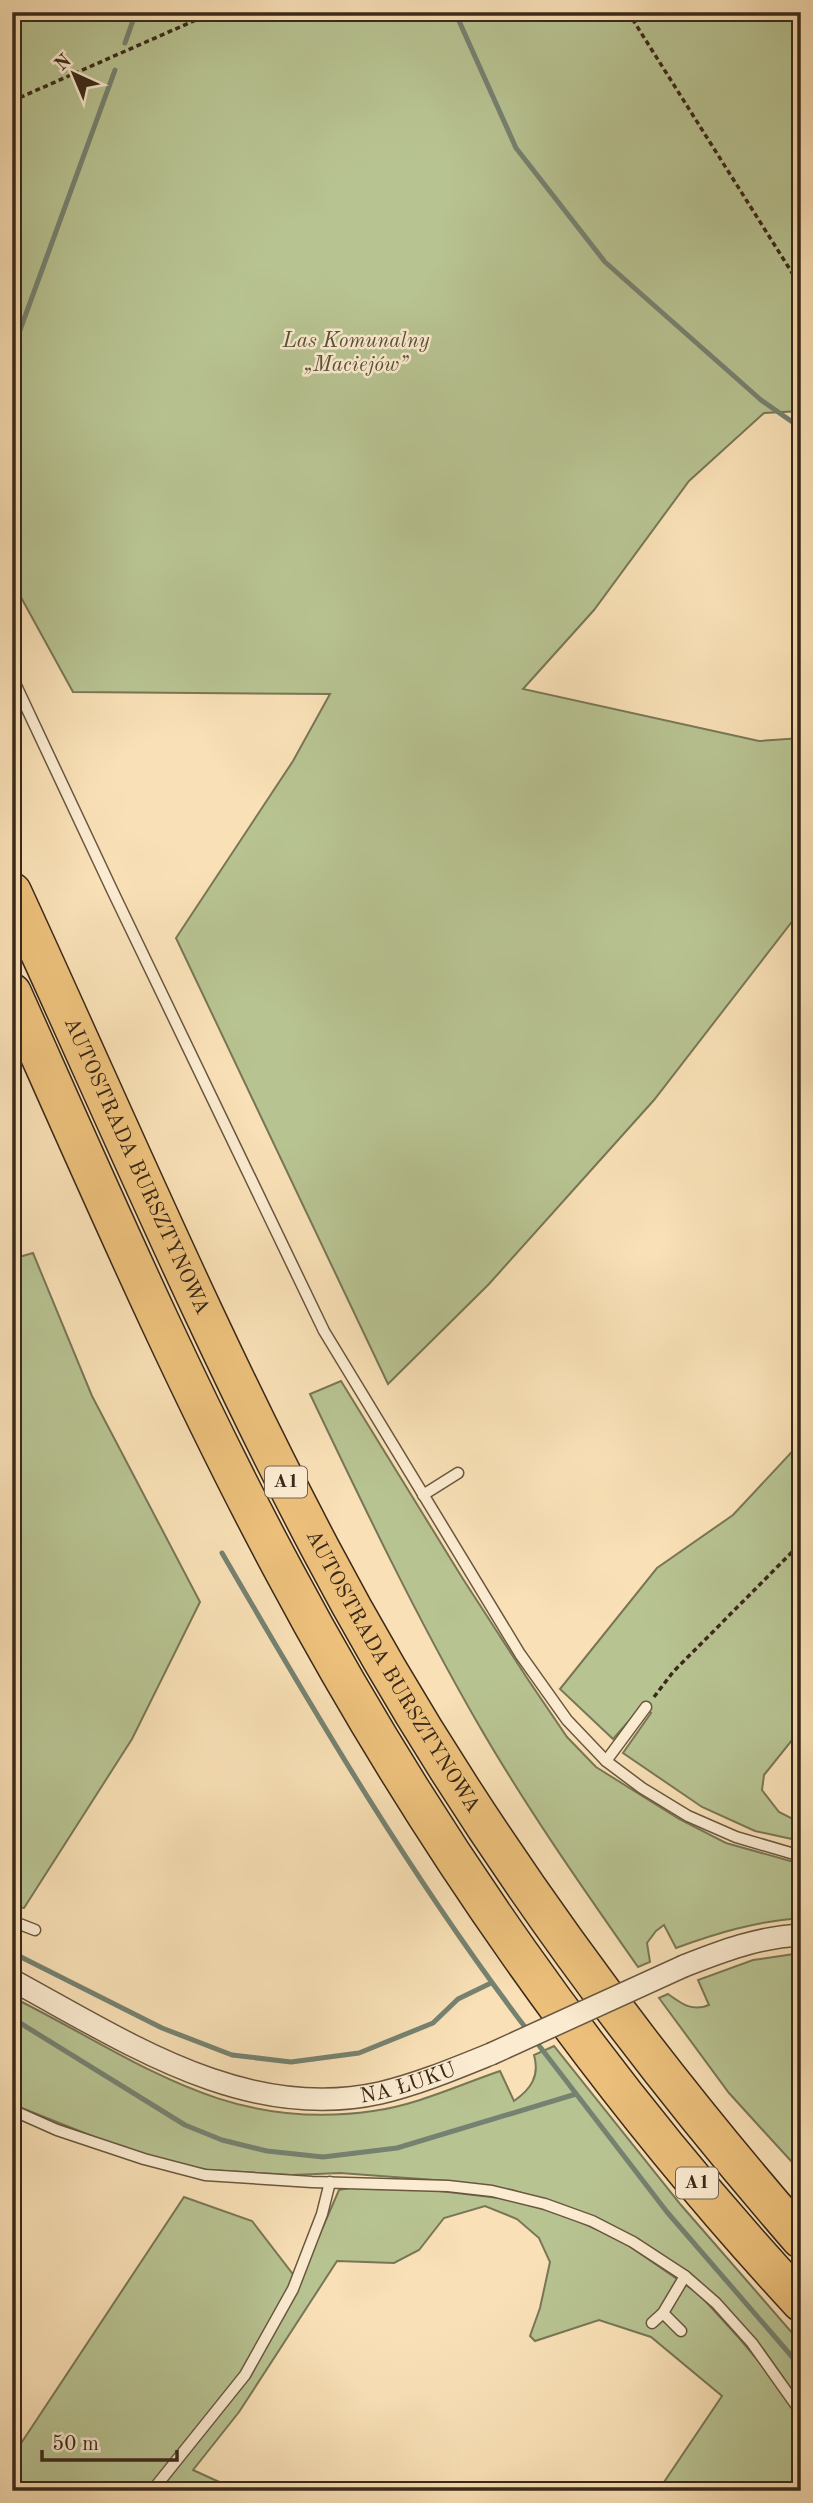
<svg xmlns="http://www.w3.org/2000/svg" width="813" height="2503" viewBox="0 0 813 2503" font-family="'Old Standard TT',serif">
	<rect width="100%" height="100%" fill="#f9e0b6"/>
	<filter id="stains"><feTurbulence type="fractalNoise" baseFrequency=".00286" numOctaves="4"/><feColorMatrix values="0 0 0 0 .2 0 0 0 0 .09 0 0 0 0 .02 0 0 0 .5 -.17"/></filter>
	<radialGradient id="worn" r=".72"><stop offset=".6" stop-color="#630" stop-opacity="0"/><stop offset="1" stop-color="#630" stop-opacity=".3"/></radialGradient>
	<g fill="#b8c392" stroke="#797656" stroke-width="2">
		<path d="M12,12H801V411L764,413L689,481L594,610L523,689L759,741L801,738V910L654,1100L489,1284L388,1384L176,938L293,761L330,694L73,692L12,581Z"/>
		<path d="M33,1253L92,1396L200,1602L132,1739L24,1908L12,1906V1259Z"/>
		<path d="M341,1381L463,1579L527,1678L567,1737L596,1767L679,1819L726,1843L801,1864V1918C757,1921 717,1933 676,1948L664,1925L656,1931L647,1943L650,1962L638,1967C582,1887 526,1807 477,1722C416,1616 363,1505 310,1394Z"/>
		<path d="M801,1442V1729L764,1775L762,1790L779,1812L801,1823V1841L755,1831L702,1807L623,1753L651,1713L642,1706L613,1739L560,1689L657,1568L733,1515Z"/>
		<path d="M801,1953V2172L729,2093L659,1998L668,1994C682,2004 692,2012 709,2005L698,1980L753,1960Z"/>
		<path d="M12,1997C137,2059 224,2133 373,2111C417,2105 459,2085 500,2071L514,2101C531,2089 540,2076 534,2055L554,2046L681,2205L801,2343V2403L760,2345L708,2291L575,2210L512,2190L448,2181L340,2173L292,2175L208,2170L168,2162L112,2144L14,2105L12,2103Z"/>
		<path d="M354,2187L431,2190L516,2200L571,2218L619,2239L699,2294L740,2339L779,2386L801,2420V2491H658L722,2396L651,2337L599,2320L535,2341L530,2336L540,2308L550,2262L539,2238L517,2219L485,2206L444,2218L419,2250L394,2263L337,2261L239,2412L193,2470L239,2491H12V2457L184,2197L252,2221L299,2282L339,2190Z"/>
	</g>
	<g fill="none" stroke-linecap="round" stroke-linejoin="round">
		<g stroke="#768271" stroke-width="5">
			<path d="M455,12L516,148L605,262L761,400L801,428"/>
			<path d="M125,43L136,12"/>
			<path d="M12,352L115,70"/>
			<path d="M222,1553C317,1717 413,1880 528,2031"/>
			<path d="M13,1953L162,2028L232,2055L291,2062L359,2053L433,2023L458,1999L491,1983"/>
			<path d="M12,2018L185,2125L222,2140L267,2151L323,2157L397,2148L576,2094"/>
			<path d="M534,2039L667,2212L801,2367"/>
		</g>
		<defs>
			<g id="service">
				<path d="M12,677L113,892L324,1331L520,1654L567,1720L606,1761L642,1788L688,1816L736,1837L801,1856"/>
				<path d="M423,1495L458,1473"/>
				<path d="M606,1761L646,1707"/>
				<path d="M12,1925L17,1923L35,1930"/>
				<path d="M12,2110L57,2130L144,2159L205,2175L312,2182L448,2186L492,2191L545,2204L592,2221L633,2242L685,2276L716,2303L752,2343L801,2412"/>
				<path d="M663,2313L681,2331"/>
				<path d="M652,2323L663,2313L685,2276"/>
				<path d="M152,2491L245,2375L293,2289L322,2214L330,2182"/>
			</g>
			<g id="minor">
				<path d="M684,1966C722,1951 759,1937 801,1935"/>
				<path id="s1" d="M12,1980C125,2041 245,2123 380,2093C418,2084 454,2069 491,2054"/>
			</g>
			<g id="motorway">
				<path id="s2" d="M12,892C113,1111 207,1334 320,1548C451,1797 617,2027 801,2239"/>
				<path d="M12,993C99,1188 184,1385 285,1573C425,1835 599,2084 801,2302"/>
			</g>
		</defs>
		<use href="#service" stroke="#6a5740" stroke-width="13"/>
		<use href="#minor" stroke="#6a5740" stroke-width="24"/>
		<use href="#motorway" stroke="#3a2919" stroke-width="41"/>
		<g stroke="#3a2919" stroke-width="3.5" stroke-dasharray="5 3.5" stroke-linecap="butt">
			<path d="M628,12L801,287"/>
			<path d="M12,101L214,12"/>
			<path d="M654,1697L673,1672L801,1543"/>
		</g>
		<use href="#service" stroke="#fbebd0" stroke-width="10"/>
		<use href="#minor" stroke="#fbebd0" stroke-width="21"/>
		<use href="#motorway" stroke="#ecc07b" stroke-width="38"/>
		<defs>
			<path id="minor-bridge" d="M491,2054L684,1966"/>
		</defs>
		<use href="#minor-bridge" stroke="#6a5740" stroke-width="24" stroke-linecap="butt"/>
		<use href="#minor-bridge" stroke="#fbebd0" stroke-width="21"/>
	</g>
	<g text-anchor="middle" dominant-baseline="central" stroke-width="5" stroke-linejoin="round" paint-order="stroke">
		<g fill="#fbebd0" stroke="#746350" stroke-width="2">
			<rect x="265" y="1466.5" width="42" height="31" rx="5"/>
			<rect x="676" y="2167.5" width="42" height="31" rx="5"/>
		</g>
		<g font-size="19" font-weight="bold" fill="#3a2919">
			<text x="286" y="1482">A1</text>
			<text x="697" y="2183">A1</text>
		</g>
		<g font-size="21" font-style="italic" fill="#5a5037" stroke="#fbebd0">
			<text x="356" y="341">Las Komunalny<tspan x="356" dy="24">„Maciejów”</tspan></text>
		</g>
		<g font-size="21" fill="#3a2919" stroke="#fbebd0">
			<text stroke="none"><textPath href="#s2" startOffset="301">AUTOSTRADA BURSZTYNOWA</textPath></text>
			<text stroke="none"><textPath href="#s2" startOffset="868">AUTOSTRADA BURSZTYNOWA</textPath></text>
			<text stroke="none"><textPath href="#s1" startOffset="424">NA ŁUKU</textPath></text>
		</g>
	</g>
	<rect width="813" height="2503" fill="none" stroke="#f9e0b6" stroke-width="42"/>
	<rect x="14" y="14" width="785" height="2475" fill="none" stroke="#3a2919" stroke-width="3.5"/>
	<rect x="21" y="21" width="771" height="2461" fill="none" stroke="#3a2919" stroke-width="2"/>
	<g transform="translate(74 74) rotate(316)" stroke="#fbebd0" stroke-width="5" paint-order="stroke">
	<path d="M0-5L12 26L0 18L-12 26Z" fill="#3a2919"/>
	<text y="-10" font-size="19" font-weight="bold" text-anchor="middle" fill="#3a2919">N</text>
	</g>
	<path d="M42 2450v10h135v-10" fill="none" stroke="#3a2919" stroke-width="3.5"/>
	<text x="52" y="2450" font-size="21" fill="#3a2919" stroke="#fbebd0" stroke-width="5" paint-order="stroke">50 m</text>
	<rect width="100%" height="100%" filter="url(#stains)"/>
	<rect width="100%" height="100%" fill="url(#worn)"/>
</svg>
